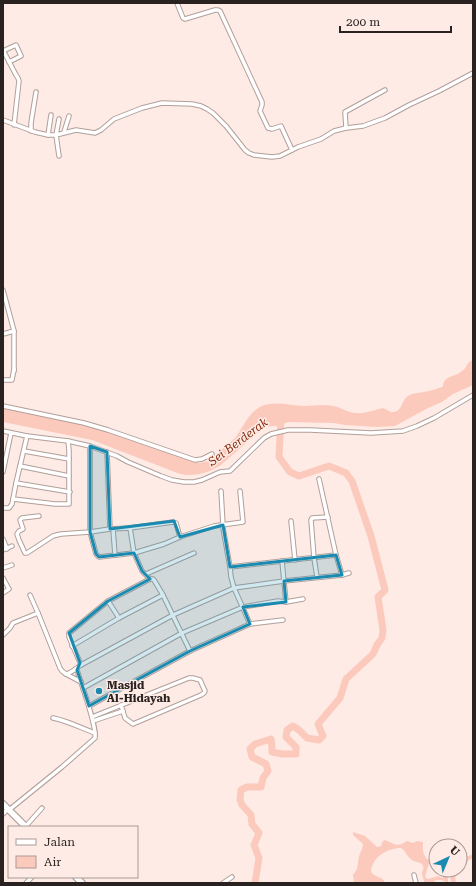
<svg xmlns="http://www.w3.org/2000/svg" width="476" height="886" viewBox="0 0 476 886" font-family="'Roboto Serif',serif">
	<rect width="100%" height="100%" fill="#feebe5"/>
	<g fill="#fccabc">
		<path d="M473,360V385L453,394L442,402L428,408L395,426L377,427L345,425L333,423L290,422C286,422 284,424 280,425C274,427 270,425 263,428L221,465C208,473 195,477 180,474L92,440L3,422V408L18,410L25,414L31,413L57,418L68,422H76L104,430L122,437L133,439L199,463C207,462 215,460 220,453C222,450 223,447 225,445C228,442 232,442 235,438C243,428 248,413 260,407C273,400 291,406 305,406C314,406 324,404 333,406C341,407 348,413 356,413C365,414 374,410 383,408C386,409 388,411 391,412C403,413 401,400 408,396C412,393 419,393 424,392C430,391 436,389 442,387L443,386C444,375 456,377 462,371C468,367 466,362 473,360Z"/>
		<path d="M353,832L365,836L377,847L381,846L382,842L385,840C395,844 397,848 407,841L413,843L417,841L423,842C423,849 422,853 427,859L431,860L433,863L432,865L429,864L428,866L425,877L428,879L438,876L443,878L444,877V870H448V881L449,883L441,880H436L433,883H425C424,880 422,877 422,873C423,868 424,871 423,866C421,861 416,863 412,860C407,857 406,851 401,848C387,848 372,857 371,872C376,878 383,876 385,883H354L353,875L357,869L359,856L362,849L363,844L353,835Z"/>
		<path d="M473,854V858L460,865V857L469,856Z"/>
		<path d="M450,870H456L455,875L456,883H451L450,876Z"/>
	</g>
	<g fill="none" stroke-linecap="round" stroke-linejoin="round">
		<path stroke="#fccabc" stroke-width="7" d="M255,883L259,858L254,845L259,833L252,824L251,815L242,805L240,800L241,790L247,787H261L263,778L268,771L266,764L252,757L250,749L255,744L271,739L272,747V752L282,754H296V747L286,737L287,730L293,726L299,730L307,738L319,740L323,736L318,724L340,698L346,679L373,654L377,645L382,638L383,630L378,597L385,590L371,536L352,481L346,473L329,466L299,476L290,472L279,457L281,416"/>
		<defs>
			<g id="street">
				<path d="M177,3L183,18L185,19L215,10H218L220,11L262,102V105L260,111L268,128L272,129L281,126L292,150"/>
				<path d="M3,50L16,75L18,78L19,81L14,125"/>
				<path d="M3,51L16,45L21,56L9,62"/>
				<path d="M3,120L35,132L48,135H56L76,130L95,133L101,130L114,119L142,108L162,103L192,104L201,106L207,109L213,113L226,126L245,150L249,153L254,155L272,157L280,156L298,147L321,139L334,131L346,128L363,126L385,118L409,105L439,91L473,73"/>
				<path d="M346,128L345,112L385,90"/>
				<path d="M31,131V123L36,92"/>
				<path d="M64,132L69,116"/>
				<path d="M48,135L51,115"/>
				<path d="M59,156L56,135L59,119"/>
				<path d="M3,290L14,331V371"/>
				<path d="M3,334L14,331"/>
				<path d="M3,380H12L14,369"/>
				<path d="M3,406L84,423L108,430L195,460L202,459L212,454"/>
				<path d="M3,431L27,436L68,441L90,446L117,456L128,462L161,476L172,480L184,482H194L202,480L220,472L230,471L264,438L271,434L288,430H310L371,433L403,431L417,426L434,418L473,395"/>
				<path d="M90,446V532L96,554L99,557L134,553L164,544L180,537L214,526L243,522L240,491"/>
				<path d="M24,451L69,459"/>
				<path d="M107,452L110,529"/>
				<path d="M20,466L69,476"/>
				<path d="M3,472L11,433"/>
				<path d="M16,483L70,492"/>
				<path d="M221,491L223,525V528L230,567L231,577L234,588L250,624"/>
				<path d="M13,499L55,504H69V450L68,441"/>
				<path d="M3,508H9L12,504L16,483L27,436"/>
				<path d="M39,516L22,518L20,520L23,529L19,531L17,534L19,540L25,553H27L53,536L61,534L90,532L110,529L130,528L173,522L176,523L180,537"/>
				<path d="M291,521L295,560"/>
				<path d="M130,528L134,553L142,571L150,579H153L154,580L163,595L190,651"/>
				<path d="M113,529L115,555"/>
				<path d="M3,539L7,549"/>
				<path d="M3,550L12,546"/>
				<path d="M282,561L286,602"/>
				<path d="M230,567L336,555"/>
				<path d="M3,568L12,565"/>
				<path d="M146,574L194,553"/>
				<path d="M342,575L349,573"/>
				<path d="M317,577L314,558L311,520L312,518L328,517"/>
				<path d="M3,578L9,589L3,593"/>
				<path d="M108,601L119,618"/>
				<path d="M38,613L60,668L62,671L66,674C72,673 76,668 81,665L173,615L234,588L284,581L342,575L336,555L319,479"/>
				<path d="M3,635L10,628L13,623L38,613L30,595"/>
				<path d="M72,646L119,618L163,595"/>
				<path d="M81,665L69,637V633L108,601L150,579"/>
				<path d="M66,674L81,682"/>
				<path d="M83,688L182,633L243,607L278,601L286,602L303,599"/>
				<path d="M89,706L190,651L250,624L283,620"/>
				<path d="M92,717L189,678H193L200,680L205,691L204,693L201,695L133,724L125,718L121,705"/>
				<path d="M53,718C68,721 81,728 95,733"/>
				<path d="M93,721L123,711"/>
				<path d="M9,810L62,767L95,738C97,725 81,684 77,670"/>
				<path d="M3,814L8,809"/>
				<path d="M26,826L42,808"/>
				<path d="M414,875L416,883"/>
				<path d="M26,883L32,877"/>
				<path d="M223,883L232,877"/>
			</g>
			<g id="primary">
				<path d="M3,804L26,827"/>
				<path d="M76,877L82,883"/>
			</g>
		</defs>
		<use href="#street" stroke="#b19f9a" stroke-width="5.5"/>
		<use href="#primary" stroke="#b19f9a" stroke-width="8"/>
		<use href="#street" stroke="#fff" stroke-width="3.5"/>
		<use href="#primary" stroke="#fff" stroke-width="5.5"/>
	</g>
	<path fill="#1a8ab0" fill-opacity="0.2" stroke="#1a8ab0" stroke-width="3" stroke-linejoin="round" d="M90,446L107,452L110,529L174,521L180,537L223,525L230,567L336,555L342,575L284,581L286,602L243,607L250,624L190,651L89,706L77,670L80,663L69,633L108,601L150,579L142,571L134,553L99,557L96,554L90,532Z"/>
	<circle fill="#1a8ab0" stroke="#feebe5" stroke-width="1.5" cx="99" cy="691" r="4"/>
	<g text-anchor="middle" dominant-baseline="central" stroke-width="3" stroke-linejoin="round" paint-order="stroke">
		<g font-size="11" font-weight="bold" fill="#292220" stroke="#feebe5" text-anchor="start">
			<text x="107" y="685">Masjid<tspan x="107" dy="13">Al-Hidayah</tspan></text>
		</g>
		<g font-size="12" font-style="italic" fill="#862a0d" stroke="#feebe5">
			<text transform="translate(238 442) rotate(-37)">Sei Berderak</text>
		</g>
	</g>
	<rect width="476" height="886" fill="none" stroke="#292220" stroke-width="8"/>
	<rect x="8" y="826" width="130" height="52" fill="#feebe5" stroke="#a99b96"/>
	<rect x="16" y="839" width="20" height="6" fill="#ffffff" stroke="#a99b96"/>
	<text x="44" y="846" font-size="12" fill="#292220">Jalan</text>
	<rect x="16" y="856" width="20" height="12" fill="#fccabc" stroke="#a99b96"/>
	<text x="44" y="866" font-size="12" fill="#292220">Air</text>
	<g transform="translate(448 858) rotate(44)"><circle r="19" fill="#feebe5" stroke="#a99b96"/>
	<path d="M0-3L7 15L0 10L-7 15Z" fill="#1a8ab0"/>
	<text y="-6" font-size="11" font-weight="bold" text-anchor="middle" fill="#292220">U</text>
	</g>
	<path d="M340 26v6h111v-6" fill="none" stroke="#292220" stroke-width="2"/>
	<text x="346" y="26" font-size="12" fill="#292220" stroke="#feebe5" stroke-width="3" paint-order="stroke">200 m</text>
</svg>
